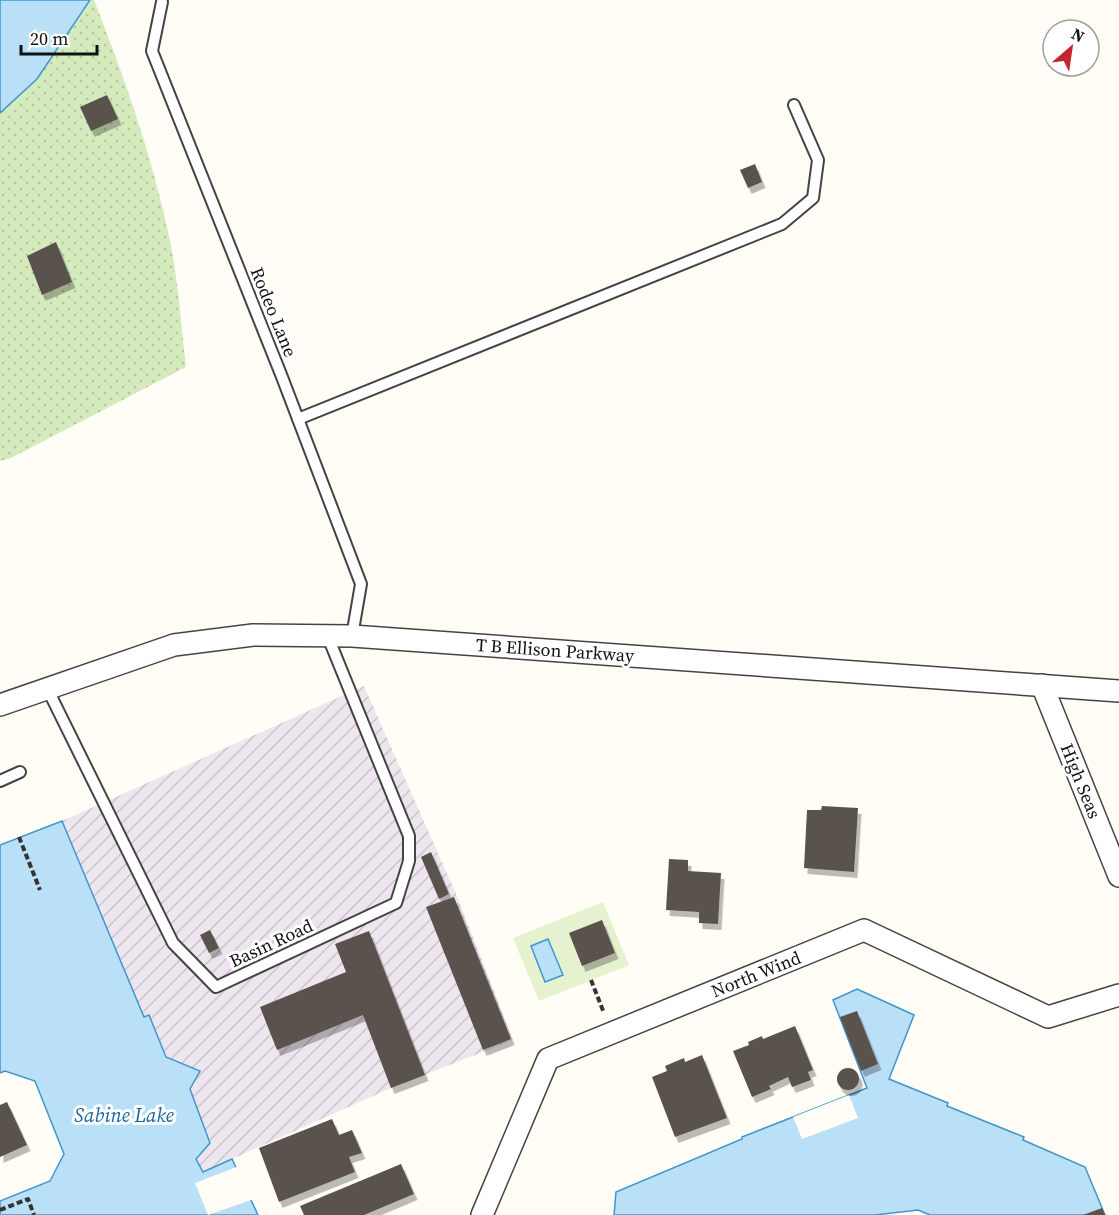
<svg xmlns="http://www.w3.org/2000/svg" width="1119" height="1215" viewBox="0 0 1119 1215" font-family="'Source Serif 4',serif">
	<defs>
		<pattern id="industrial-furrows" width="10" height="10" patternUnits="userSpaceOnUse" patternTransform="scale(1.5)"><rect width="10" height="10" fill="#eee6ef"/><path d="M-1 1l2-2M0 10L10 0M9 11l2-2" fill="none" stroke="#cbc4cc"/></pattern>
		<pattern id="park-dots" width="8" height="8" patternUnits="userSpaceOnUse" patternTransform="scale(1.5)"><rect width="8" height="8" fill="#d5ebbd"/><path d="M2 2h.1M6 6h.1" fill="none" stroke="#b6c8a1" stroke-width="1.8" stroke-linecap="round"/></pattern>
		<filter id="shadow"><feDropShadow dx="3.5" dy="6" stdDeviation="0" flood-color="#0004"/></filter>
	</defs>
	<rect width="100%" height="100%" fill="#fffdf5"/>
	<path fill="url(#industrial-furrows)" d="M364,686L457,896L513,1040L391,1088L203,1172L196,1158L210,1143L190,1088L166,1057L159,1042L154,1044L62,821Z"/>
	<path fill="url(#park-dots)" d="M90,0H94C124,77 152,155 169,236C178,278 181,324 186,367L11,458L0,461V113L37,79Z"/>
	<path fill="#e6f2cf" d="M603,902L629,965L539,1001L513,938Z"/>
	<g fill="#b9e0f7" stroke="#3f96cf" stroke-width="1.5">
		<path d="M0,0H90L37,79L0,113Z"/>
		<path d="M62,821L144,1017L149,1015L166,1057L200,1071L190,1089L210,1143L196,1159L203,1172L232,1159L258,1215H0V1201L50,1181L64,1154L35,1081L5,1071L0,1073V845Z"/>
		<path d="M548,939L563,975L545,982L531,946Z"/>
		<path d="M857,989L914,1015L889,1079L948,1103L947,1106L1024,1137L1023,1140L1085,1167L1105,1215H930L918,1210L875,1215H614L616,1192L742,1139V1137L867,1088L833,1000Z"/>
	</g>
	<g fill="#fffdf5">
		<path d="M849,1095L858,1118L802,1139L793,1117Z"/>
		<path d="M239,1166L254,1199L208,1215L195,1183Z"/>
	</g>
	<g fill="#5a524d" filter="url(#shadow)">
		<path d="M107,95L118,119L91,131L80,107Z"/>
		<path d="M755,164L762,182L748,188L740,170Z"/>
		<path d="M56,242L72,282L42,295L27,256Z"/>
		<path d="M822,806L858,808L854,872L804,868L807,810H821Z"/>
		<path d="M431,852L449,894L439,899L421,857Z"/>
		<path d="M669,859L688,860V871L721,873L718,924L699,923V912L666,910Z"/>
		<path d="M454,897L511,1039L483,1050L426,907Z"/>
		<path d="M602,920L615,953L582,966L569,933Z"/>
		<path d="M210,930L219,948L209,953L200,935Z"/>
		<path d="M369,931L425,1075L391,1088L363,1015L277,1050L260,1007L346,972L335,944Z"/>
		<path d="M857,1011L878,1064L861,1071L840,1017Z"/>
		<path d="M795,1026L813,1070L808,1072L811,1080L792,1087L788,1077L769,1086L771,1089L752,1097L733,1051L749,1045L748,1042L762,1036L763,1039Z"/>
		<path d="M702,1055L727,1118L675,1137L652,1077L667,1071L665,1066L684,1058L685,1062Z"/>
		<circle cx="848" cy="1079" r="11"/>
		<path d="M7,1102L27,1145L0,1157V1105Z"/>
		<path d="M332,1119L339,1135L352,1130L362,1153L349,1157L355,1172L279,1202L259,1148Z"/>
		<path d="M401,1164L414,1194L364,1215H304L300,1206Z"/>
		<path d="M1102,1208L1105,1215H1083Z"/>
	</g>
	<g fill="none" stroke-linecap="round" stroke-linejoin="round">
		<defs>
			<g id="service">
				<path d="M162,2L152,51L282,377L361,584L352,636"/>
				<path d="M298,419L782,224L813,198L818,160L794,105"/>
				<path d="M47,688L173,943L216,987L396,903L409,861V836L328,637"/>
				<path d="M0,781L20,772"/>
			</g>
			<g id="minor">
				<path d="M1042,685L1119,876"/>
				<path d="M0,705L174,645L253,635L352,636L1119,691"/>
				<path d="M482,1215L548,1059L864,930L1048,1017L1119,995"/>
			</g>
		</defs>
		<use href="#service" stroke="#444" stroke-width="14"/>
		<use href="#minor" stroke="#444" stroke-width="24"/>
		<g stroke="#333" stroke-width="4" stroke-dasharray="6 3" stroke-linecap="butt">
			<path d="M19,837L40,890"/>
			<path d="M591,980L604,1013"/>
			<path d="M0,1210L28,1199L34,1215"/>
		</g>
		<use href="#service" stroke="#fff" stroke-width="10"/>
		<use href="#minor" stroke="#fff" stroke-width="21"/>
	</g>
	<g text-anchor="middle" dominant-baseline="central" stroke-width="6" stroke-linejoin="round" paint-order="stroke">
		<g font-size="18" fill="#111" stroke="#fff">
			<text transform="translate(274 312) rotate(68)">Rodeo Lane</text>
			<text transform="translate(555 650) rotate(4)">T B Ellison Parkway</text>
			<text transform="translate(1081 781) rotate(68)">High Seas</text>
			<text transform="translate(271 943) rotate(-25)">Basin Road</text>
			<text transform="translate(756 974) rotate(-22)">North Wind</text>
		</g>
		<g font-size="20" font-style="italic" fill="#1768a6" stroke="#fff">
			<text x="124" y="1115">Sabine Lake</text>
		</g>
	</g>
	<g transform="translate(1071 48) rotate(29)"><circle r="28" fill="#ffffff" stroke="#a0a0a0" stroke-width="1.5"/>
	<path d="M0-4.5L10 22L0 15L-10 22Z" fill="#c4262e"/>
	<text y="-9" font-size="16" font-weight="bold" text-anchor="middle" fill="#111111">N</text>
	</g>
	<path d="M21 45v9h76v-9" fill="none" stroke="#111111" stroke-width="3"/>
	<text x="30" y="45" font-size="18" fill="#111111" stroke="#ffffff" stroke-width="4.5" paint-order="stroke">20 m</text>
</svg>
